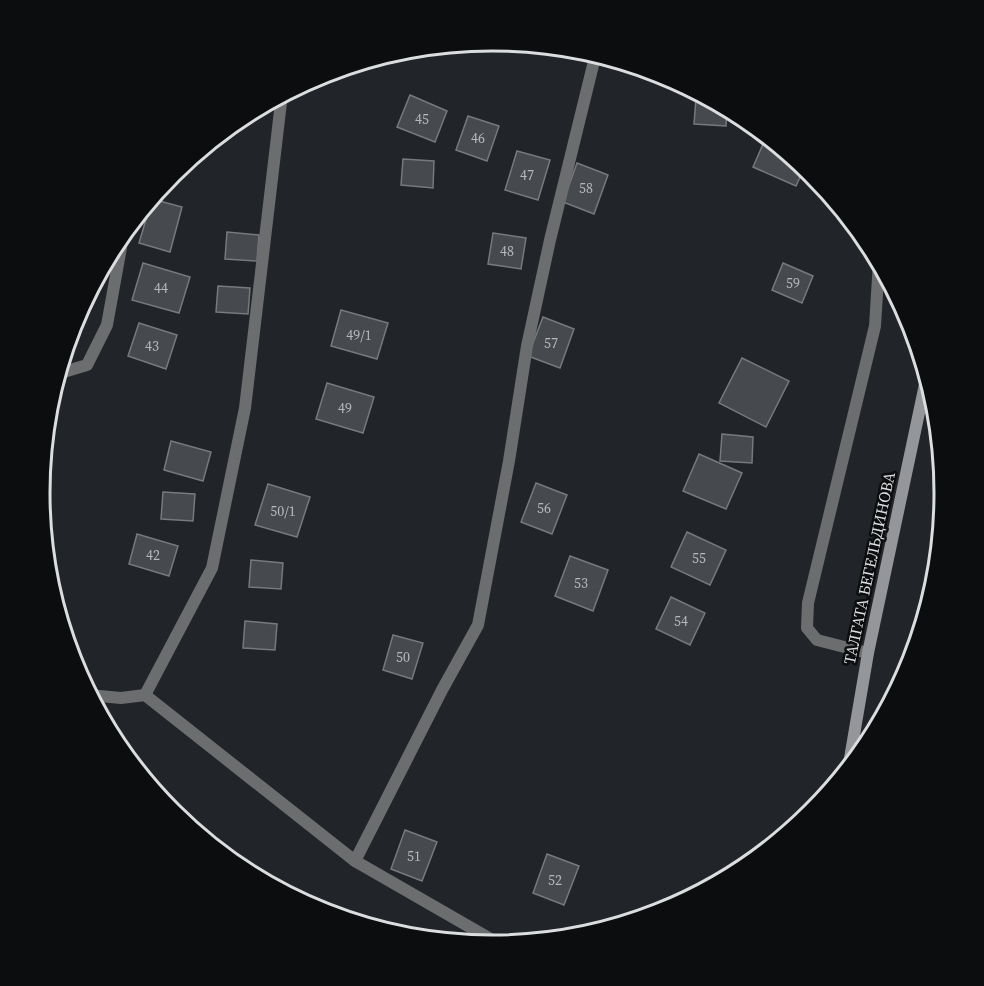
<svg xmlns="http://www.w3.org/2000/svg" width="984" height="986" viewBox="0 0 984 986" font-family="'Source Serif 4',serif">
	<rect width="100%" height="100%" fill="#212428"/>
	<g fill="#46494d" stroke="#76797d" stroke-width="1.5">
		<path d="M410,95L447,111L435,142L397,127Z"/>
		<path d="M696,98L710,99L727,108L726,126L694,124Z"/>
		<path d="M468,116L499,126L487,161L456,150Z"/>
		<path d="M767,135L805,166L796,186L753,167Z"/>
		<path d="M517,151L550,160L538,200L505,190Z"/>
		<path d="M403,159L434,161L433,188L401,185Z"/>
		<path d="M577,163L608,175L594,214L563,202Z"/>
		<path d="M152,199L182,207L170,252L139,243Z"/>
		<path d="M227,232L259,235L257,261L225,259Z"/>
		<path d="M493,233L526,238L521,269L488,264Z"/>
		<path d="M143,263L190,277L179,313L132,300Z"/>
		<path d="M783,263L813,276L802,303L772,290Z"/>
		<path d="M218,286L250,288L248,314L216,312Z"/>
		<path d="M341,310L388,323L377,359L331,346Z"/>
		<path d="M543,317L574,329L560,368L528,356Z"/>
		<path d="M139,323L177,335L166,369L128,356Z"/>
		<path d="M742,358L789,381L766,427L719,403Z"/>
		<path d="M327,383L374,397L363,433L316,419Z"/>
		<path d="M722,434L753,437L752,463L720,461Z"/>
		<path d="M171,441L211,452L203,481L164,470Z"/>
		<path d="M699,454L742,473L726,509L683,491Z"/>
		<path d="M536,483L567,495L552,534L521,522Z"/>
		<path d="M268,484L310,497L297,537L255,525Z"/>
		<path d="M163,492L195,494L193,521L161,519Z"/>
		<path d="M687,532L726,550L710,585L671,567Z"/>
		<path d="M137,534L178,546L169,576L129,564Z"/>
		<path d="M570,556L608,570L593,611L555,596Z"/>
		<path d="M251,560L283,563L281,589L249,587Z"/>
		<path d="M671,597L705,613L690,645L656,629Z"/>
		<path d="M245,621L277,624L275,650L243,648Z"/>
		<path d="M393,635L423,643L412,679L383,670Z"/>
		<path d="M405,830L437,842L422,881L391,869Z"/>
		<path d="M547,854L579,866L564,905L533,893Z"/>
	</g>
	<g fill="none" stroke-linecap="round" stroke-linejoin="round">
		<g stroke="#6b6d6f" stroke-width="12">
			<path d="M57,374L87,365L107,325L124,231"/>
			<path d="M868,653L817,640L807,628L808,603L875,326L879,261"/>
			<path d="M89,695L121,698L145,695L355,861L501,945"/>
			<path d="M145,695L212,568L245,408L282,94"/>
			<path d="M355,861L442,690L478,625L509,461L527,346L550,240L596,53"/>
		</g>
		<path stroke="#94969a" stroke-width="12" d="M848,770L868,653L927,375"/>
	</g>
	<g text-anchor="middle" dominant-baseline="central" stroke-width="5" stroke-linejoin="round" paint-order="stroke">
		<g font-size="14" fill="#b6b8ba">
			<text x="422" y="119">45</text>
			<text x="478" y="138">46</text>
			<text x="527" y="175">47</text>
			<text x="586" y="188">58</text>
			<text x="507" y="251">48</text>
			<text x="793" y="283">59</text>
			<text x="161" y="288">44</text>
			<text x="359" y="335">49/1</text>
			<text x="551" y="343">57</text>
			<text x="152" y="346">43</text>
			<text x="345" y="408">49</text>
			<text x="544" y="508">56</text>
			<text x="283" y="511">50/1</text>
			<text x="153" y="555">42</text>
			<text x="699" y="558">55</text>
			<text x="581" y="583">53</text>
			<text x="681" y="621">54</text>
			<text x="403" y="657">50</text>
			<text x="414" y="856">51</text>
			<text x="555" y="880">52</text>
		</g>
		<g font-size="16" fill="#dbdddf" stroke="#0c0d0f">
			<text transform="translate(869 568) rotate(-78)">ТАЛГАТА БЕГЕЛЬДИНОВА</text>
		</g>
	</g>
	<path d="M0 0H984V986H0ZM50 493a442 442 0 1 1 884 0a442 442 0 1 1-884 0Z" fill="#0c0d0f" fill-rule="evenodd"/>
	<path fill="none" stroke="#dbdddf" stroke-width="3" d="M50 493a442 442 0 1 1 884 0a442 442 0 1 1-884 0Z"/>
</svg>
